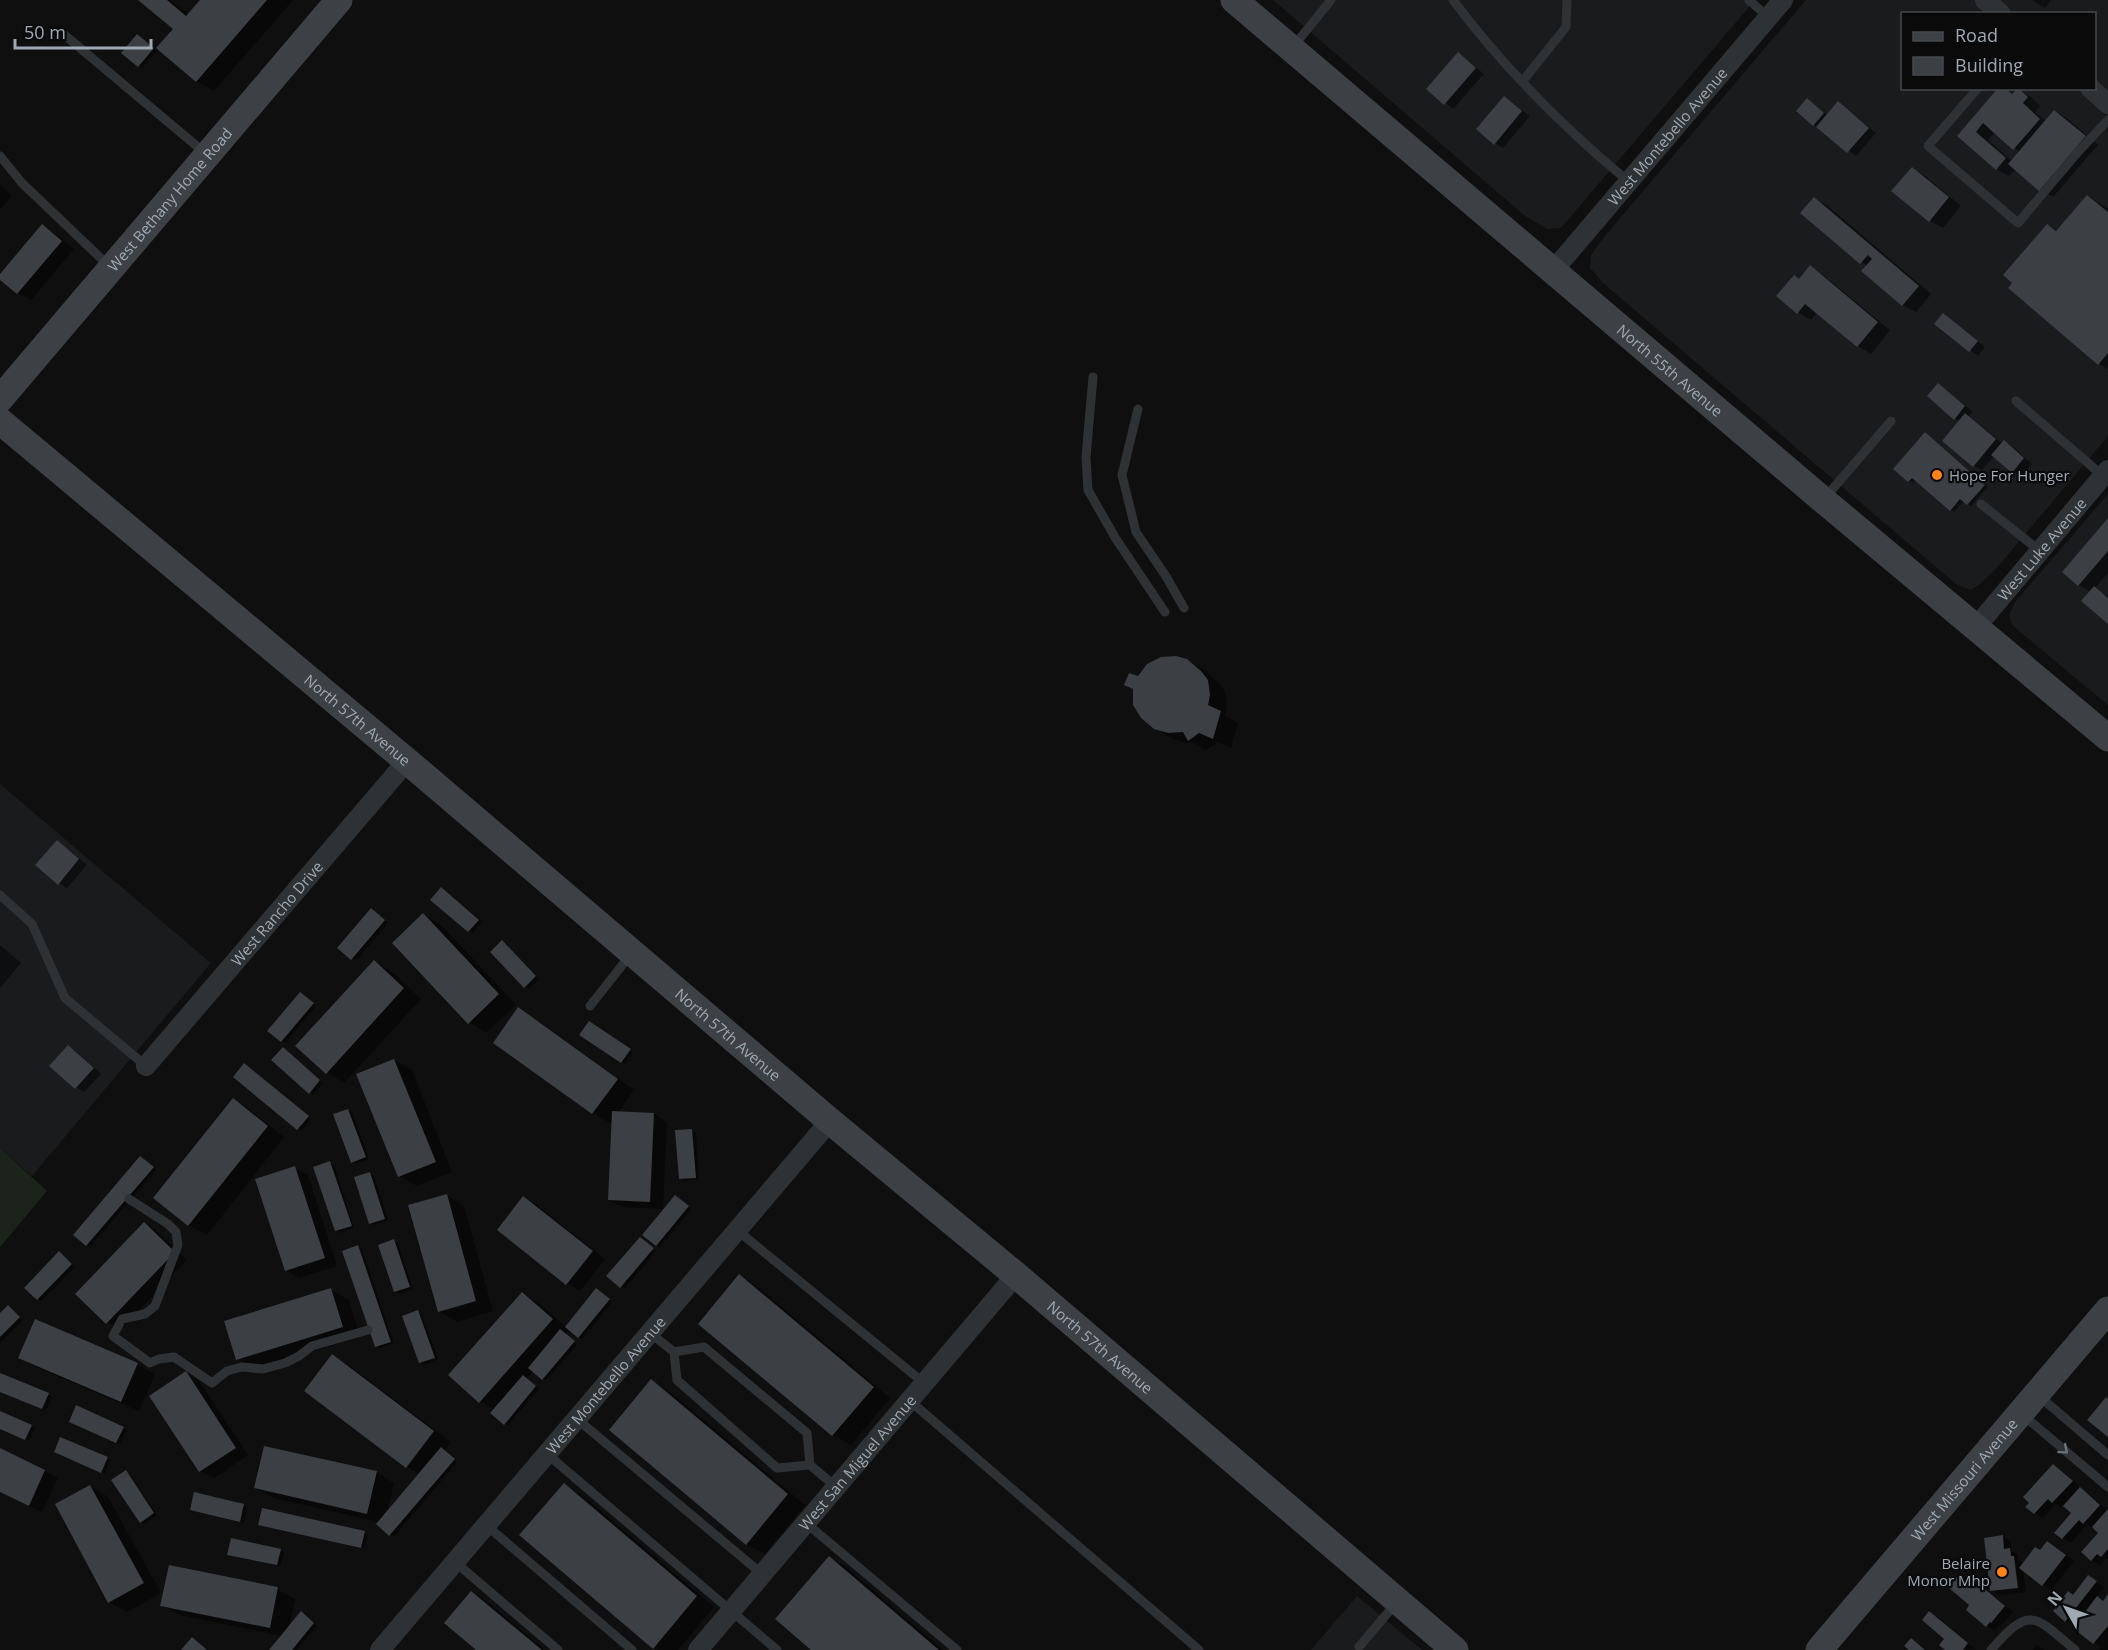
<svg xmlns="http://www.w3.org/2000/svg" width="2108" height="1650" viewBox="0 0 2108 1650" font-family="'Open Sans',sans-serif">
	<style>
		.built { fill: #1a1b1d; fill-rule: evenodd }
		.green { fill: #1b231b }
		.shadow { fill: #0007; fill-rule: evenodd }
		.building { fill: #3c3f43 }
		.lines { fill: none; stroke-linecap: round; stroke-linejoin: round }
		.lane { stroke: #2f3235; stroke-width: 9 }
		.street { stroke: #2f3235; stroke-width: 20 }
		.secondary { stroke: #3d4146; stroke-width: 27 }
		.oneway { stroke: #6c737a }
		.poi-dot { fill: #ff8318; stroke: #0a0a0b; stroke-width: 2 }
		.labels { text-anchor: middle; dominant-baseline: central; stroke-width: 4.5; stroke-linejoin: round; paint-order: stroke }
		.street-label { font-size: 15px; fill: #9ea9b3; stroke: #0a0a0b }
		.poi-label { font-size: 15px; fill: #9ea9b3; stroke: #0a0a0b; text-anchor: start }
	</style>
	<rect width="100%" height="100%" fill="#0f0f10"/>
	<!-- built -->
	<path class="built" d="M1273 0H1755L1561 228 1547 229 1525 216Z
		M1806 0H2108V436L1995 570 1980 584 1970 590 1956 584 1603 283 1590 268 1591 255 1604 237ZM1902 14H2094V88H1902Z
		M2108 494V705L2012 625 2009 615 2015 602Z
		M0 784 211 963 32 1176 0 1148Z
		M1357 1596 1422 1650H1311Z"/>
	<!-- green -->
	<path class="green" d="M0 1148 47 1191 0 1247Z"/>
	<!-- shadow -->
	<path class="shadow" d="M141 0H171L189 15 202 0H293L214 91 197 81 175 29Z
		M2032 0H2051L2045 8Z
		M141 38 157 51 142 68 123 53Z
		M1459 54 1484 74 1453 109 1428 89Z
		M2004 88 2014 94 2018 90 2031 97 2040 106 2035 112 2046 121 2055 111 2068 119 2098 145 2053 197 2040 189 2016 169 2009 176 1996 169 1959 136ZM1995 132 2020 152 2012 161 1988 140Z
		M1504 98 1530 116 1503 148 1495 143Z
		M1808 100 1828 116 1839 103 1876 133 1856 156 1814 125Z
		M1912 169 1925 176 1961 206 1943 228 1930 221Z
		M0 185 12 195 0 210Z
		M2088 196 2108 209V369L2099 364 2048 225 2058 231Z
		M1815 199 1828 206 1931 294 1916 312 1903 305 1867 266 1802 213Z
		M42 226 55 234 74 249 31 300 18 293 0 277Z
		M1810 267 1823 275 1890 330 1871 354 1858 346 1817 312 1811 320 1798 312 1800 280Z
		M1943 314 1985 347 1978 356 1936 324Z
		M1939 385 1973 412 1969 416 2003 444 2004 442 2013 447 2032 464 2021 476 1994 456 1982 470 1974 466 1960 422 1954 418Z
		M1929 436 1988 487 1971 506 1964 501 1954 512 1916 480 1913 483 1895 469Z
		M2108 520V573L2095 588 2108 597V622L2091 592 2079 585Z
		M1186 660 1205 671 1219 683 1225 692 1227 706 1225 716 1238 723 1231 748 1218 742 1206 750 1193 742 1187 743 1173 739 1155 728 1138 678Z
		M58 842 87 865 67 888 59 883Z
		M445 891 482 922 473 933 433 900Z
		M375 912 388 923 356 961 339 948Z
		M424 915 441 925 516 1005 486 1033 469 1022Z
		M506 944 539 979 529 989 492 952Z
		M0 945 21 963 0 988Z
		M374 962 392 972 421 999 344 1083 327 1072Z
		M304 996 316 1006 285 1043 281 1041Z
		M519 1009 536 1019 634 1090 618 1113 654 1114 667 1122 663 1209 622 1207 609 1200 613 1119 610 1123 593 1113 495 1043Z
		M589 1023 633 1052 625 1064 581 1035Z
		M69 1047 77 1052 101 1074 84 1092 76 1087Z
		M286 1051 323 1083 313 1095 310 1092Z
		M394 1060 412 1070 452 1172 417 1186 399 1176Z
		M248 1067 311 1119 302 1131 235 1077Z
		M233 1100 250 1110 284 1137 207 1235 189 1225Z
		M348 1110 352 1112 369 1159 356 1164 352 1162Z
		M692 1131 696 1133 699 1179 684 1181 681 1179Z
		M144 1160 156 1170 90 1247 87 1245Z
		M330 1163 334 1165 354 1228 340 1233 336 1230Z
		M295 1168 308 1175 337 1266 299 1278 286 1270Z
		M370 1173 374 1176 388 1220 374 1225 370 1223Z
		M446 1195 464 1206 493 1311 457 1322 439 1311Z
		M524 1198 537 1205 605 1259 580 1291 567 1283Z
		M679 1199 691 1209 660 1247 657 1245Z
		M144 1223 157 1231 187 1260 120 1330 107 1322Z
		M394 1241 398 1243 413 1289 399 1294 395 1291Z
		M644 1241 656 1251 625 1289 609 1276Z
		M358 1247 362 1249 394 1343 380 1348 376 1346Z
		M63 1255 75 1267 41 1301 38 1299Z
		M740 1276 757 1286 890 1398 851 1445 833 1435 700 1323Z
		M331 1290 349 1300 360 1337 255 1369 238 1359Z
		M600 1292 612 1302 582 1339 570 1330 566 1335 577 1344 546 1381 534 1371 527 1379 539 1389 508 1425 504 1423 495 1410 480 1401 522 1293 539 1304 566 1327Z
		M12 1309 23 1320 0 1343V1315Z
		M418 1312 421 1314 438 1359 424 1365 420 1362Z
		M333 1356 350 1366 451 1442 444 1451 457 1462 394 1537 380 1522 273 1498 256 1488 377 1473 394 1483 387 1513 420 1474 407 1467Z
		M20 1358 137 1364 155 1374 139 1411 38 1368Z
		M186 1373 199 1381 248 1455 214 1478 200 1471Z
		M1 1375 52 1397 46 1410 0 1391Z
		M651 1381 669 1391 805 1505 765 1554 747 1544 611 1430Z
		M0 1412 35 1428 29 1441 0 1428Z
		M74 1423 123 1428 127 1430 120 1444Z
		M0 1450 58 1478 42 1512 0 1492Z
		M59 1454 107 1458 111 1460 105 1473Z
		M2054 1466 2062 1471 2080 1487 2078 1488 2088 1494 2108 1511V1559L2106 1558 2100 1565 2092 1560 2100 1532 2087 1524 2071 1543 2063 1538 2073 1513 2063 1504 2061 1507 2056 1503 2043 1518 2027 1507Z
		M126 1472 129 1474 157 1515 144 1524 141 1522Z
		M564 1485 582 1495 714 1607 678 1650H658L654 1648Z
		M90 1486 108 1497 161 1593 127 1612 109 1602Z
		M195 1494 247 1507 244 1523 192 1509Z
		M260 1524 364 1533 368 1535 364 1549Z
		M2002 1536 2011 1541V1551L2018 1554V1560L2022 1562V1566L2040 1552 2056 1547 2074 1561 2051 1590 2023 1569 2026 1592 2000 1595 1992 1590Z
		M281 1550 284 1552 281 1566 229 1554Z
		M830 1558 847 1568 943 1650H814Z
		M2089 1577 2104 1587 2096 1597 2104 1602 2108 1597V1650H2099L2101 1647 2055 1611 2074 1596Z
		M1956 1579 1968 1588 1973 1581 1982 1586 2013 1612 2000 1627 1999 1626 1995 1630 1986 1626Z
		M277 1589 295 1599 289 1628 305 1615 317 1626 297 1650H271L282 1636 180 1615 162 1605Z
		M471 1592 489 1603 545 1650H478Z
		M1929 1613 1938 1617 1975 1649 1947 1650 1946 1639Z
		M2036 1645 2044 1650H2033Z"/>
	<!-- building -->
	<path class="building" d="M138 0H167L186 16 200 0H267L196 82 156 48 173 29Z
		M137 34 154 48 138 67 121 53Z
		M1458 52 1476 68 1444 105 1426 89Z
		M1998 88H2005L2012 94 2018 88 2028 97 2023 103 2040 119 2013 150 1983 123 1976 132 2006 158 1996 170 1957 136Z
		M1504 96 1522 111 1494 145 1476 129Z
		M1807 98 1824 113 1813 126 1796 111Z
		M1838 101 1869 128 1847 153 1816 127Z
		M2054 110 2086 136 2039 191 2008 164Z
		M1912 167 1949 197 1929 222 1891 191Z
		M2087 195 2108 212V353L2098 365 2008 288 2012 283 2003 275 2047 224 2056 231Z
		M1814 197 1919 286 1902 306 1861 271 1872 259 1868 255 1860 264 1800 213Z
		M42 224 62 241 17 294 0 280V274Z
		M1810 265 1878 322 1857 347 1805 304 1797 314 1776 296 1794 275 1799 279Z
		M1943 313 1978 341 1969 352 1934 324Z
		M1938 383 1965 406 1954 420 1927 396Z
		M1965 413 1996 439 1973 467 1942 441Z
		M1925 432 1985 485 1967 505 1960 499 1950 511 1912 478 1908 482 1893 469Z
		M2004 440 2024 458 2012 473 1991 455Z
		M2108 518V551L2078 586 2062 572Z
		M2094 586 2108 598V624L2081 601Z
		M1176 656 1187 659 1201 671 1208 680 1210 695 1208 705 1221 711 1213 739 1199 733 1188 741 1183 732 1168 733 1154 729 1141 718 1133 705V689L1124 685 1129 673 1138 676 1147 664 1161 657Z
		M57 840 79 859 58 885 35 865Z
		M441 887 479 920 468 932 430 900Z
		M371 908 385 920 351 960 337 948Z
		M423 913 499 994 468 1024 392 943Z
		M502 940 536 976 524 988 490 952Z
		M374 960 404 988 326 1074 295 1046Z
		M300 992 314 1003 281 1042 267 1031Z
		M518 1007 618 1079 592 1114 493 1043Z
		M589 1021 631 1049 621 1063 579 1035Z
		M68 1045 94 1068 75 1089 49 1066Z
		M283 1047 320 1080 309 1094 271 1060Z
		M394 1059 436 1162 398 1177 356 1074Z
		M244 1063 309 1116 297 1130 233 1077Z
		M233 1098 268 1126 188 1226 153 1198Z
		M348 1109 366 1157 351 1163 333 1114Z
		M612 1111 654 1113 650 1202 608 1200Z
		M692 1129 696 1178 679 1179 675 1130Z
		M140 1156 154 1167 86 1246 73 1235Z
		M330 1161 352 1226 335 1231 313 1167Z
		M295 1166 325 1258 285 1271 255 1179Z
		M370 1172 385 1219 369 1224 354 1177Z
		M447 1194 476 1301 438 1312 408 1205Z
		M675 1195 689 1206 656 1246 642 1235Z
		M523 1196 593 1251 566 1285 497 1230Z
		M144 1222 175 1252 106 1324 75 1294Z
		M640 1237 654 1248 620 1288 606 1276Z
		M394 1239 410 1287 394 1292 378 1245Z
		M358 1245 391 1342 375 1347 342 1251Z
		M59 1251 72 1264 37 1300 24 1288Z
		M739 1274 874 1387 832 1436 698 1324Z
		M331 1288 343 1327 236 1360 224 1321Z
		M596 1288 610 1299 578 1338 565 1327Z
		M522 1292 553 1319 479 1403 448 1375Z
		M8 1305 20 1317 0 1337V1313Z
		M418 1310 435 1358 419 1363 402 1316Z
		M35 1319 138 1363 121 1402 18 1358Z
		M560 1329 575 1341 542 1380 528 1368Z
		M332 1354 434 1431 406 1468 304 1391Z
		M186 1371 236 1448 199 1472 149 1396Z
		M0 1373 49 1393 42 1409 0 1392Z
		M523 1375 536 1386 504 1425 490 1413Z
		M651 1379 788 1494 746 1545 609 1430Z
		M2106 1397 2108 1399V1437L2087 1420Z
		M76 1405 124 1427 116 1443 69 1422Z
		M0 1411 32 1425 25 1440 0 1429Z
		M60 1437 108 1457 101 1473 54 1452Z
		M264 1446 377 1471 367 1514 254 1488Z
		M441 1447 455 1459 389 1536 376 1524Z
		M0 1448 45 1470 29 1506 0 1492Z
		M2053 1464 2073 1481 2052 1503 2048 1499 2034 1514 2025 1507 2029 1503 2023 1497Z
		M126 1470 154 1513 140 1523 111 1480Z
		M564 1483 697 1596 653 1649 519 1535Z
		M90 1485 144 1583 108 1603 55 1504Z
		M2080 1487 2100 1505 2083 1524 2079 1520 2062 1539 2054 1533 2071 1513 2063 1506Z
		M194 1492 244 1504 240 1522 190 1510Z
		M262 1508 365 1531 361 1548 258 1525Z
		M2108 1509V1549L2101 1557 2097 1554 2091 1561 2081 1552 2098 1533 2092 1527Z
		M2003 1535 2004 1549 2010 1548 2011 1556H2014L2018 1588 1990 1591 1984 1538Z
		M231 1538 281 1549 277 1565 227 1555Z
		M2047 1541 2066 1555 2042 1586 2019 1568 2035 1547 2040 1550Z
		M829 1556 939 1650H811L775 1619Z
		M169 1565 278 1587 270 1628 160 1606Z
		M2088 1575 2097 1581 2065 1622 2053 1611 2068 1591 2073 1595Z
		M1956 1577 1967 1587 1973 1579 2005 1606 1991 1623 1990 1622 1986 1627 1966 1610 1969 1605 1948 1587Z
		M471 1591 542 1650H476L444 1623Z
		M2108 1594V1626L2093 1644 2073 1628 2097 1596 2103 1601Z
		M301 1611 314 1623 292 1650H269Z
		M1929 1611 1968 1643 1963 1650H1945L1939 1645 1944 1639 1922 1620Z
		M192 1637 207 1650H181Z
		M1911 1638 1925 1650H1909L1904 1646Z"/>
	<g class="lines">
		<!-- lane -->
		<path class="lane" d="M1453 0C1504 68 1564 128 1629 182
			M1749 0 1768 17
			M61 32 205 153
			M1293 47 1331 0
			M1522 82 1566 27 1567 0
			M1978 88 1928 146 2018 223 2077 153 2108 120
			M0 156 22 183 109 266
			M1093 377 1086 457 1088 490 1116 539 1165 612
			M2016 401 2103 476
			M1138 409 1122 475 1136 532 1167 578 1184 608
			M1824 499 1891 421
			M1981 504 2040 551
			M0 895 32 924 65 998 146 1066
			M590 1006 631 954
			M129 1199 168 1224 176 1232 178 1245 155 1306 145 1314 122 1319 113 1336 150 1363 159 1359 174 1357 212 1383 227 1371 242 1367 263 1369 285 1363 299 1356 312 1346 368 1330
			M737 1230 924 1383
			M650 1333 674 1352 677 1380 777 1468 810 1465 836 1487
			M674 1352 704 1347 807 1433 810 1465
			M2039 1396 2108 1455
			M909 1400 1199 1650
			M2023 1415 2108 1487
			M577 1419 762 1574
			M547 1454 777 1650
			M806 1523 957 1650
			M486 1525 632 1650
			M455 1562 558 1650
			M1359 1647 1396 1603
			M1991 1650C2030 1605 2034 1615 2075 1650"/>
		<!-- street -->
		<g class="street">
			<path d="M1985 0 2001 14"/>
			<path d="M2090 88 2108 104"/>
			<path id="s1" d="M1552 272 1783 0"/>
			<path id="s2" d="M1976 627 2108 470"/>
			<path id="s3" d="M146 1066 407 761"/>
			<path id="s4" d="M380 1650 830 1121"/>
			<path id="s5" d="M698 1650 1016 1275"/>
		</g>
		<!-- secondary -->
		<g class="secondary">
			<path id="s6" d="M1234 0 1823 500 2108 738"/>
			<path id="s7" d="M0 399 339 0"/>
			<path id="s8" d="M0 421 407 761 830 1121 1016 1275 1455 1650"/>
			<path id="s9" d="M1819 1650 2108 1310"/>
		</g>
	</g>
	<!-- one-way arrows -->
	<defs><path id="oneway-chevron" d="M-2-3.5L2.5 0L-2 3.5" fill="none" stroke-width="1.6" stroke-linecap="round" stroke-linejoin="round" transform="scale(1.5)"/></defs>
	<use class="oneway" href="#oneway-chevron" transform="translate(2064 1450) rotate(40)"/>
	<!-- markers -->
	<g class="poi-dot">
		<circle cx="1937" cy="475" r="6"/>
		<circle cx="2002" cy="1572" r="6"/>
	</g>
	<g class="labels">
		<!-- street labels -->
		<g class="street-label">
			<text stroke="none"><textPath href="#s1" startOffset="178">West Montebello Avenue</textPath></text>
			<text stroke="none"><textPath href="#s7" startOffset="262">West Bethany Home Road</textPath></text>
			<text stroke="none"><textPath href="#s6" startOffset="572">North 55th Avenue</textPath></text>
			<text stroke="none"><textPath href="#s2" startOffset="102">West Luke Avenue</textPath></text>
			<text stroke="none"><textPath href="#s8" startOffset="466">North 57th Avenue</textPath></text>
			<text stroke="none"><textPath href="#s3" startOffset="201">West Rancho Drive</textPath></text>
			<text stroke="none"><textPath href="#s8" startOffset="952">North 57th Avenue</textPath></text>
			<text stroke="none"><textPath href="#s8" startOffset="1438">North 57th Avenue</textPath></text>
			<text stroke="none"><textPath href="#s4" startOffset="348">West Montebello Avenue</textPath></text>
			<text stroke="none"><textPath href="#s5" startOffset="246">West San Miguel Avenue</textPath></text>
			<text stroke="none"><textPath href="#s9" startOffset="224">West Missouri Avenue</textPath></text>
		</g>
		<!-- poi labels -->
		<g class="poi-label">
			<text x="1949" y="475">Hope For Hunger</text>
			<text x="1990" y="1563" text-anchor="end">Belaire<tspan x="1990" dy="17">Monor Mhp</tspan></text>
		</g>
	</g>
	<!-- legend -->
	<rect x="1901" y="12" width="195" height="78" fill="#0a0a0b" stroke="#454a4e" stroke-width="1.5"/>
	<rect x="1913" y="32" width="30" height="9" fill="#3d4146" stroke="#454a4e" stroke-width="1.5"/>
	<text x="1955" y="42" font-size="18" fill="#9ea9b3">Road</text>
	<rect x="1913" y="57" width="30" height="18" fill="#3c3f43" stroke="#454a4e" stroke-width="1.5"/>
	<text x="1955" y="72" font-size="18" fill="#9ea9b3">Building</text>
	<!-- north arrow -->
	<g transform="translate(2066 1608) rotate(310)" stroke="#0a0a0b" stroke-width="4.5" paint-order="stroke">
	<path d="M0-4.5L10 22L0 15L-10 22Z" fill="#9ea9b3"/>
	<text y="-9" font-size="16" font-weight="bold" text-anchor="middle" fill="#9ea9b3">N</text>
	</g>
	<!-- scale -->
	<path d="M15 39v9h136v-9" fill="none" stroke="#9ea9b3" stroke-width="3"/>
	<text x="24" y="39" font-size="18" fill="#9ea9b3" stroke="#0a0a0b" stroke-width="4.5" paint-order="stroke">50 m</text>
</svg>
